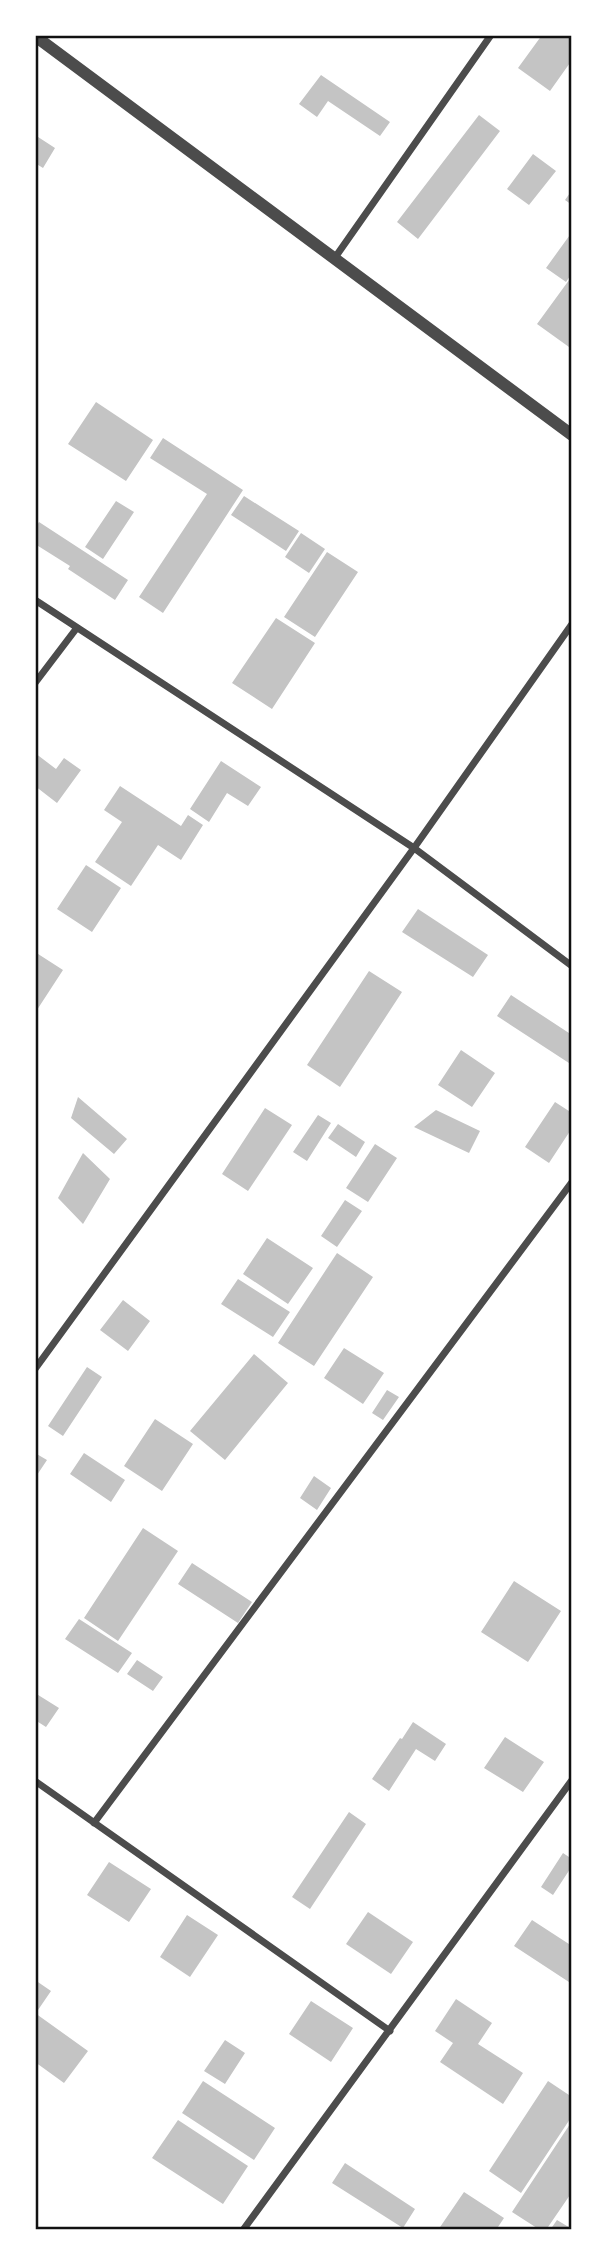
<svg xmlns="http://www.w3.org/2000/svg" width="607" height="2265" viewBox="0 0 607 2265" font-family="Rubik,sans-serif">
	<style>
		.building { fill: #c4c4c4 }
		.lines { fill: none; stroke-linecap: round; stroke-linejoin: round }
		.minor { stroke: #4c4c4c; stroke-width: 7 }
		.tertiary { stroke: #4c4c4c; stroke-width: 12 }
		.neatline { fill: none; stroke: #111; stroke-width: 2.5 }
	</style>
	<rect width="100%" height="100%" fill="#fff"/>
	<!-- building -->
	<path class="building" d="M542 35H564L572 40V60L550 91 518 68Z
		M321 75 390 122 380 136 328 101 317 117 299 104Z
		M479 115 500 131 418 239 397 222Z
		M35 135 55 148 43 168 35 163Z
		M533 154 556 171 529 205 507 189Z
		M572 190V205L565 200Z
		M572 232V273L566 282 546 268Z
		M572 276V343L569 347 537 324Z
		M96 402 153 440 126 481 68 444Z
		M163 438 243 490 163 613 139 597 207 494 150 458Z
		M244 496 299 531 286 551 231 515Z
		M116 501 134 512 103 559 85 547Z
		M39 522 128 580 115 600 68 569 70 566 35 544V529Z
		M301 533 325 549 309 573 285 557Z
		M327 552 358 572 315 637 284 617Z
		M276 618 315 643 272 709 232 683Z
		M35 753 56 769 64 758 81 770 57 803 35 786Z
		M221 761 261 787 248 806 227 793 209 822 190 809Z
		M120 786 181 826 188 815 203 825 181 860 158 845 131 886 95 862 122 822 104 810Z
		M86 865 121 888 92 932 57 909Z
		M418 909 488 955 473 977 402 932Z
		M35 952 63 970 35 1013Z
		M369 971 402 992 340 1087 307 1065Z
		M511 995 572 1035V1065L497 1016Z
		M461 1050 495 1073 472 1107 438 1085Z
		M78 1097 127 1139 114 1154 71 1118Z
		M555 1102 572 1113V1128L549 1163 525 1147Z
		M265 1108 292 1125 248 1191 222 1174Z
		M436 1110 480 1131 469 1153 414 1127Z
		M318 1115 331 1123 307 1161 293 1152Z
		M338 1124 365 1142 356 1157 328 1138Z
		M375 1144 397 1158 368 1202 346 1188Z
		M83 1153 110 1179 83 1224 58 1198Z
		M345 1200 362 1211 337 1247 321 1236Z
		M267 1238 313 1268 288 1304 243 1274Z
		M337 1253 373 1277 314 1366 278 1343Z
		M238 1279 290 1312 273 1337 221 1304Z
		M123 1300 150 1321 128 1351 100 1330Z
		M344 1348 384 1373 363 1404 324 1378Z
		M254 1354 288 1383 225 1460 190 1431Z
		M87 1367 102 1377 63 1436 48 1426Z
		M387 1390 399 1397 383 1420 372 1413Z
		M155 1419 193 1444 162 1491 124 1466Z
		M35 1453 47 1460 35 1478Z
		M84 1453 125 1480 111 1502 70 1474Z
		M314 1476 331 1488 317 1510 300 1498Z
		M143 1528 178 1551 118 1641 84 1618Z
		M192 1563 252 1602 238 1623 178 1584Z
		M514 1581 561 1611 528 1662 481 1632Z
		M79 1619 132 1653 118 1673 65 1639Z
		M137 1660 163 1677 153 1691 127 1674Z
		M35 1693 59 1708 46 1727 35 1720Z
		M413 1722 446 1744 435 1761 416 1749 389 1791 372 1779 400 1738 402 1739Z
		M505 1737 544 1762 523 1792 484 1768Z
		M349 1812 366 1824 310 1909 292 1897Z
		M563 1853 572 1859V1866L553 1895 541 1887Z
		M109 1862 151 1889 129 1922 87 1895Z
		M368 1912 413 1942 391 1974 346 1944Z
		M187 1915 218 1935 190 1977 160 1957Z
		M532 1920 572 1946V1984L514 1946Z
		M35 1980 51 1991 38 2010 35 2008Z
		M456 1999 492 2023 478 2044 523 2073 503 2104 440 2062 453 2043 435 2031Z
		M311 2001 353 2028 331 2062 289 2034Z
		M35 2013 88 2051 64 2083 35 2062Z
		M225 2040 245 2053 225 2084 204 2071Z
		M203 2081 275 2128 254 2160 182 2113Z
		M548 2081 572 2097V2116L521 2193 489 2171Z
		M178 2120 248 2166 223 2204 152 2158Z
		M572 2121V2192L546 2230H540L512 2212Z
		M345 2163 415 2209 403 2228 332 2183Z
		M464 2192 504 2218 496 2230H438Z
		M557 2220 572 2229V2230H550Z"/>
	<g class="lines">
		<!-- minor -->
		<path class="minor" d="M334 259 491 35
			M35 600 414 848 572 966
			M35 683 76 629
			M35 1369 414 848 572 624
			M35 1781 390 2031
			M94 1823 572 1182
			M243 2230 572 1780"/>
		<!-- tertiary -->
		<path class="tertiary" d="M35 36 572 435"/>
	</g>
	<!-- border -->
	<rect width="607" height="2265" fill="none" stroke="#ffffff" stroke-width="74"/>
	<rect x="37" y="37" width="533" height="2191" class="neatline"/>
</svg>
